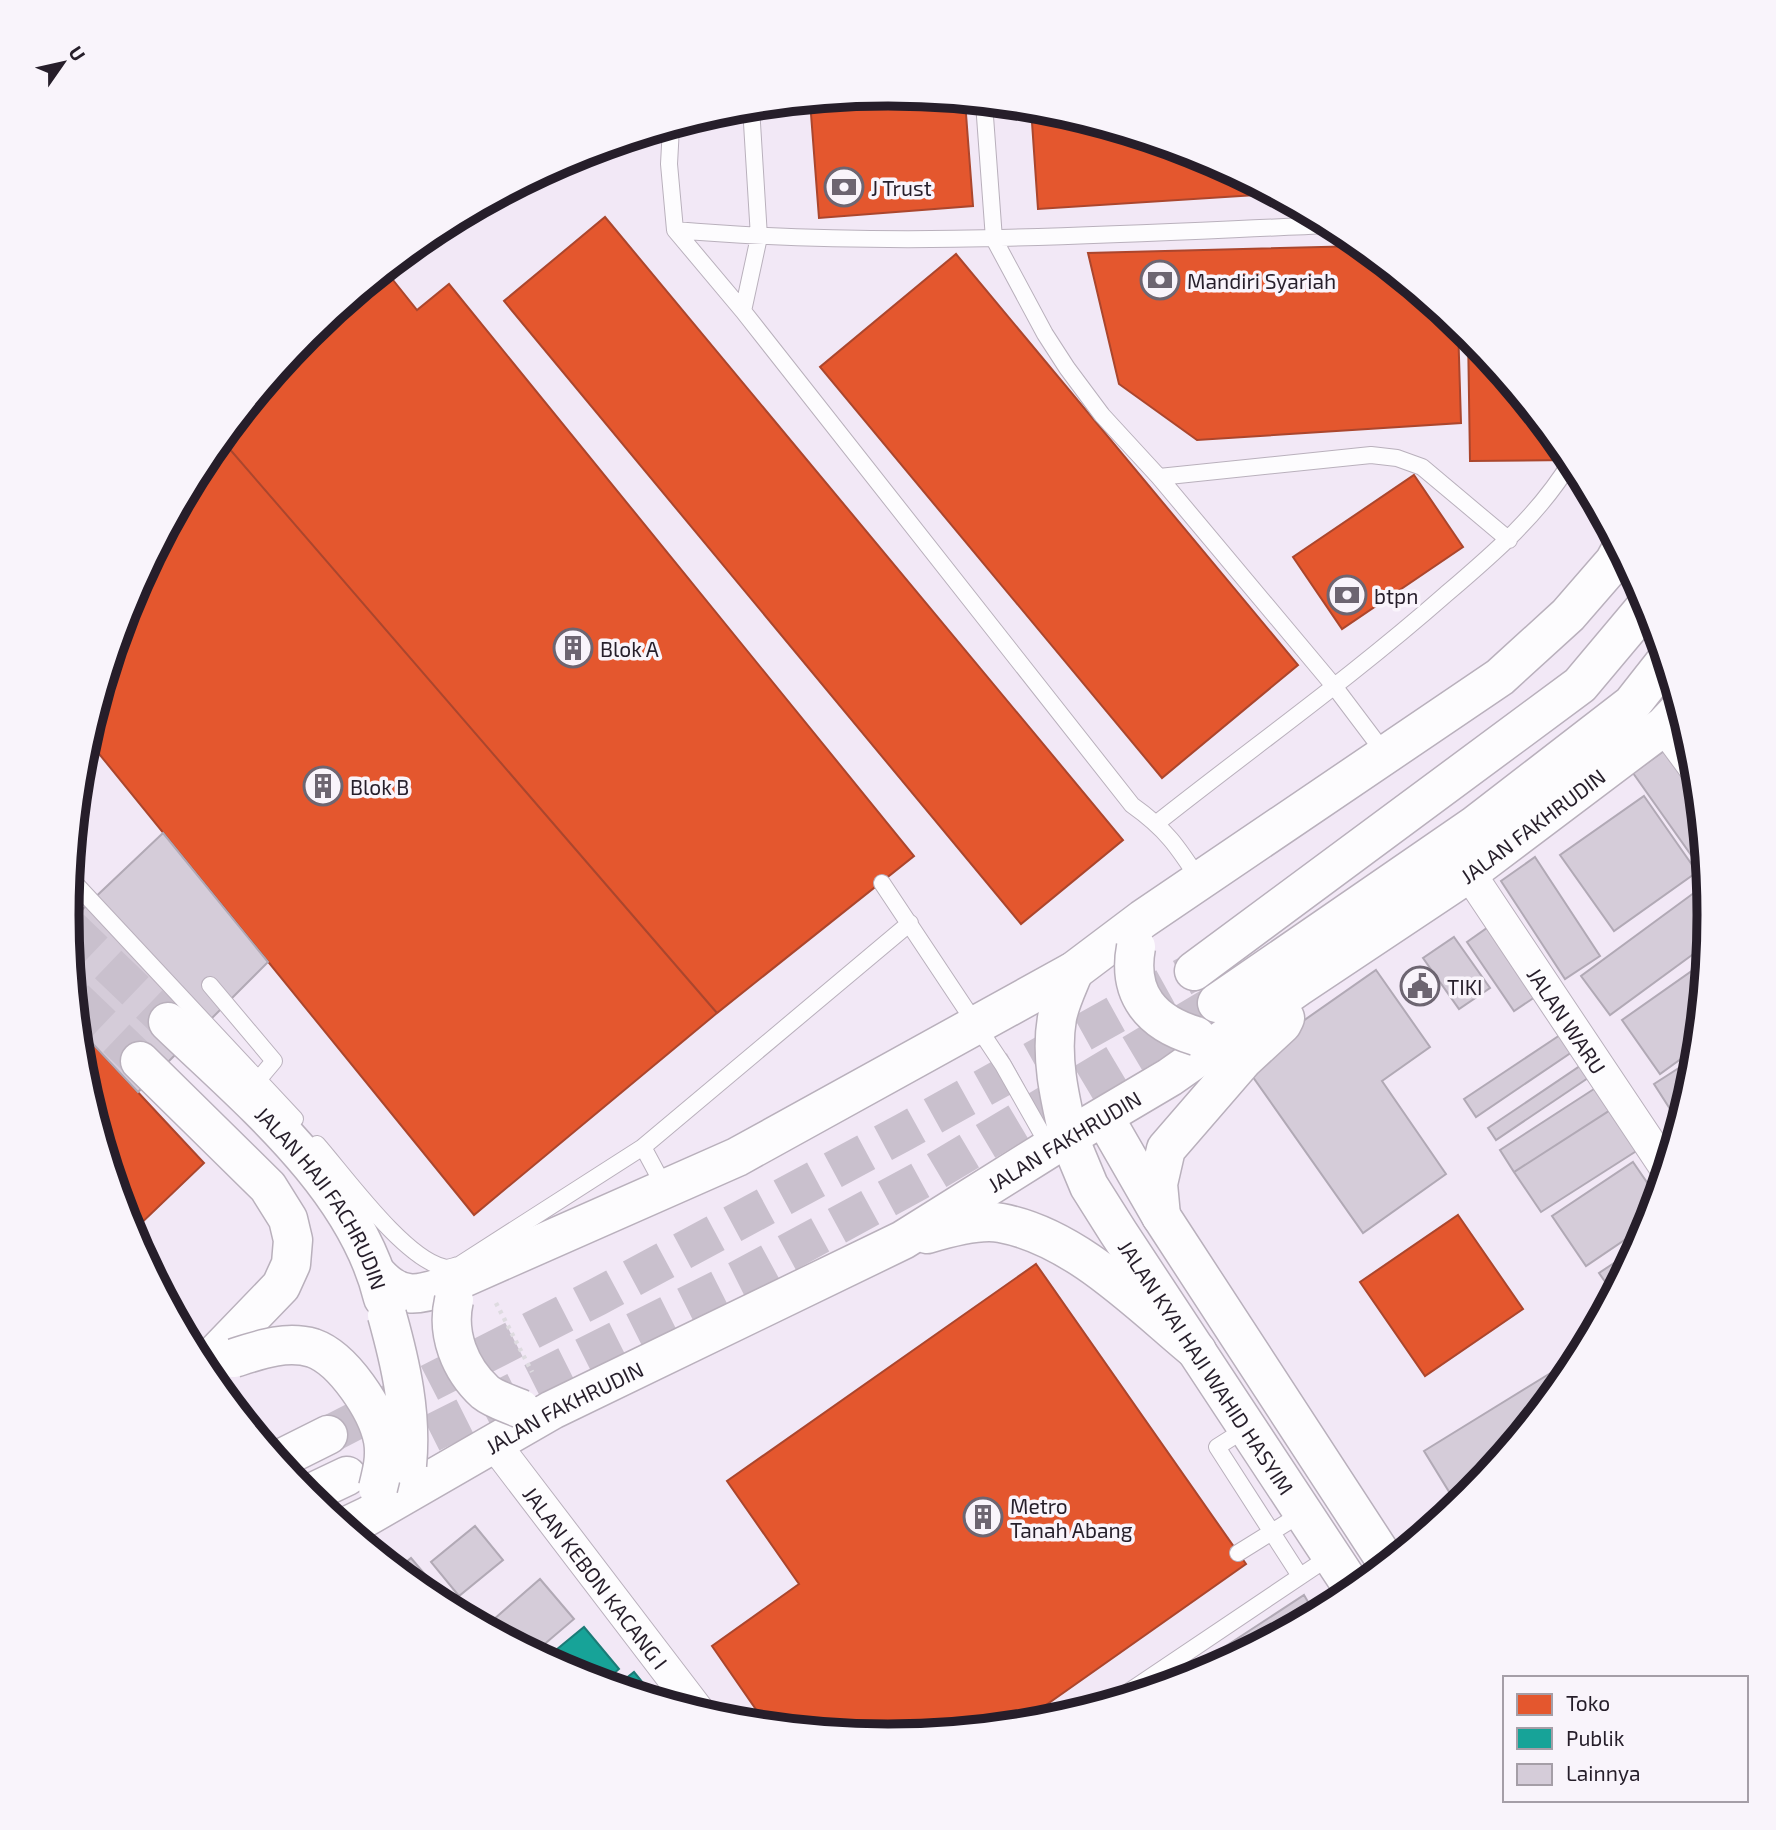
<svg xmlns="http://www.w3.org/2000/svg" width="1776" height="1830" viewBox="0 0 1776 1830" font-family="'Exo 2',sans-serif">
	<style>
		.shops { fill: #e4572e; stroke: #ab462d; stroke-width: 2 }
		.public { fill: #17a398; stroke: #1c7b77; stroke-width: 2 }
		.building { fill: #d5ccd9; stroke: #b1a9b5; stroke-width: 2 }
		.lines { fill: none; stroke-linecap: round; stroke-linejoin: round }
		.primary-tunnel { stroke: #c9c0cd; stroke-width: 38; stroke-dasharray: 38 19; stroke-linecap: butt }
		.lane-casing { stroke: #b9b0bc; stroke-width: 18 }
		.street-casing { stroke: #b9b0bc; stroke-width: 34 }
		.secondary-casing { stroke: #b9b0bc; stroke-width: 41 }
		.primary-casing { stroke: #b9b0bc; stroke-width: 41 }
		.path { stroke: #dedbe0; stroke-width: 4.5; stroke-dasharray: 3.5 5; stroke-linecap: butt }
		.lane { stroke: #fdfcfe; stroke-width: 16 }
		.street { stroke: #fdfcfe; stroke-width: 32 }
		.secondary { stroke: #fdfcfe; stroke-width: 38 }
		.primary { stroke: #fdfcfe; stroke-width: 38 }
		.primary-bridge-casing { stroke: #b9b0bc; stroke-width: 41; stroke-linecap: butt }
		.primary-bridge { stroke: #fdfcfe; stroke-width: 38 }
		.labels { text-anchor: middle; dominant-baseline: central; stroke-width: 7; stroke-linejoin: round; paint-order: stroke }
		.poi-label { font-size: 21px; fill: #261e2a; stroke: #f9f4fb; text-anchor: start }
		.street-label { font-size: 21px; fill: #261e2a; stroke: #f9f4fb }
		.rim { fill: none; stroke: #261e2a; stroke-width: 9 }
	</style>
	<rect width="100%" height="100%" fill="#f2e8f6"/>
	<!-- shops -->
	<path class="shops" d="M888 94 965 101 973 206 819 218 810 101Z
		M1031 108 1049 109 1203 156 1273 194 1038 209Z
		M605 217 1123 840 1021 924 504 301Z
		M1362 246 1458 325 1461 423 1197 440 1119 384 1088 253Z
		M956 254 1298 665 1162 778 820 367Z
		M385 270 417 310 449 284 914 856 717 1013 221 439 307 334Z
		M1468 333 1571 458V460L1470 461Z
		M221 439 717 1013 474 1215 87 739 129 600 205 458Z
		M1414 475 1463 547 1342 629 1293 557Z
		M78 1028 204 1163 131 1233 82 1075Z
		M1458 1215 1523 1309 1425 1376 1360 1282Z
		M1036 1264 1246 1564 1019 1724 888 1736 766 1724 712 1646 799 1584 727 1481Z"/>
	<!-- public -->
	<path class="public" d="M584 1627 619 1669 603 1683 573 1674 545 1659Z
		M634 1672 656 1699 615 1687Z"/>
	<!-- building -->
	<path class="building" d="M1664 751 1698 800 1705 866 1701 869 1633 773Z
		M1644 796 1697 872 1614 931 1560 855Z
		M163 833 268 962 138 1092 78 1028 67 924Z
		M1535 857 1600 956 1565 979 1501 881Z
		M1706 884 1709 915 1707 944 1610 1015 1581 976Z
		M1494 923 1541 993 1514 1011 1467 942Z
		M1454 937 1490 988 1459 1009 1423 958Z
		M1696 968 1703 978 1696 1048 1660 1074 1622 1020Z
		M1376 970 1430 1047 1382 1081 1446 1174 1363 1233 1243 1063Z
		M1563 1033 1575 1050 1476 1117 1464 1099Z
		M1696 1057 1694 1076 1679 1123 1654 1084Z
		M1580 1066 1588 1078 1496 1140 1488 1128Z
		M1597 1087 1612 1109 1514 1172 1500 1150Z
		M1612 1109 1638 1150 1541 1212 1514 1172Z
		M1633 1162 1657 1197 1648 1224 1586 1266 1552 1216Z
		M1638 1247 1613 1293 1599 1273Z
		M1562 1366 1568 1375 1469 1495 1456 1503 1424 1451Z
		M475 1526 503 1560 459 1596 431 1562Z
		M411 1558 456 1611 431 1598 397 1570Z
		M540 1579 574 1619 534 1653 485 1627Z
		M1304 1595 1315 1614 1202 1674 1176 1682 1174 1680Z"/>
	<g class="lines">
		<!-- primary-tunnel -->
		<path class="primary-tunnel" d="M67 925 168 1022
			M75 999 140 1061
			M328 1435 597 1297 904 1132 1194 971
			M380 1459 739 1279 921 1180 1217 1003"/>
		<defs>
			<path id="lane" d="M984 103 994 239 1045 334 1067 368 1102 415 1159 477 1334 686 1386 755
				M671 127 669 164 675 230
				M675 230 743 311 1132 805C1166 829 1178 847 1200 881
				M675 230C893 249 1113 234 1331 225
				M743 311 759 237 751 107
				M1159 477 1371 455 1397 458 1422 467 1509 540
				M1157 823C1253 747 1353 676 1445 595 1493 554 1539 515 1572 460
				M70 878 295 1119
				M882 883 1003 1065 1050 1148
				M210 985 274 1061 253 1086
				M317 1144C345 1176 404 1258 443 1267 448 1269 453 1266 459 1265L643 1147 910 923
				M643 1147 665 1188
				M1247 1428 1217 1447 1300 1576
				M1238 1553 1304 1512
				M1115 1701 1332 1555"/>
			<g id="street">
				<path d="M1664 726 1695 768"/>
				<path id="s1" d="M1469 873 1666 1168"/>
				<path id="s2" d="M493 1442 699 1712"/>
			</g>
			<g id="secondary">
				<path d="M1104 1117 1161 1216 1387 1563"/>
				<path id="s3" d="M1069 1138 1089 1186 1118 1232 1354 1590"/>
			</g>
			<g id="primary">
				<path d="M1194 971 1580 685 1648 604"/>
				<path d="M1217 1003 1474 826 1632 704 1665 662"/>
				<path id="s4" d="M168 1022C248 1099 356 1186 383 1298"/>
				<path d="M140 1061 268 1187 288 1219 293 1240 291 1264 281 1286 203 1367"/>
				<path d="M1069 1138C1060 1099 1050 1058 1057 1018 1060 1002 1068 986 1074 971"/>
				<path d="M1161 1216 1158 1184 1166 1149 1243 1060 1282 1024 1285 1018"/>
				<path d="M927 1234C947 1228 980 1219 1001 1223 1076 1237 1140 1304 1197 1351"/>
				<path d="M378 1275C400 1299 417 1296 445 1286L737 1157 1074 971 1143 919 1500 677 1568 615 1614 562 1620 551"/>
				<path d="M278 1460 328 1435"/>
				<path d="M307 1495 347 1476"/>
				<path id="s5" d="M345 1527 368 1516 552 1410 903 1240 1050 1148 1170 1077 1298 987 1469 873 1664 726 1680 709"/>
			</g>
		</defs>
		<!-- lane casing -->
		<use href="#lane" class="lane-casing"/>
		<!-- street casing -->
		<use href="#street" class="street-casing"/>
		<!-- secondary casing -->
		<use href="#secondary" class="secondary-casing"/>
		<!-- primary casing -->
		<use href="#primary" class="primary-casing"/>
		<!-- path -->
		<path class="path" d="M496 1303 532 1372"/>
		<!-- lane -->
		<use href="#lane" class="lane"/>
		<!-- street -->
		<use href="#street" class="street"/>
		<!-- secondary -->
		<use href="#secondary" class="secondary"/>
		<!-- primary -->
		<use href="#primary" class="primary"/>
		<defs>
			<path id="primary-bridge" d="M1136 947C1127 995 1152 1023 1196 1036
				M454 1300C446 1334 460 1369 485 1392 495 1400 510 1404 521 1409
				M387 1315C401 1365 412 1414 407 1465
				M234 1358C259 1350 286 1340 313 1348 344 1359 377 1410 383 1440 386 1457 382 1472 378 1488"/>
		</defs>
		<!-- primary-bridge casing -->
		<use href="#primary-bridge" class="primary-bridge-casing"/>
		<!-- primary-bridge -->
		<use href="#primary-bridge" class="primary-bridge"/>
	</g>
	<!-- icons -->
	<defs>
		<symbol id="bank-ring" viewBox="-11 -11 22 22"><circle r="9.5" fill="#f9f4fb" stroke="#6d6571" stroke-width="1.5"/><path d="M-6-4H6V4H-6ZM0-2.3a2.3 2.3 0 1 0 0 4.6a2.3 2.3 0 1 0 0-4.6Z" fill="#6d6571"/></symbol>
		<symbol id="building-ring" viewBox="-11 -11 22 22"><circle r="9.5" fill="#f9f4fb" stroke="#6d6571" stroke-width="1.5"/><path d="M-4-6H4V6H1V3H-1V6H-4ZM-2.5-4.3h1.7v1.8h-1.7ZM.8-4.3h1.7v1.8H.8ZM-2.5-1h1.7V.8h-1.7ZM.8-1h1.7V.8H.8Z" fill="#6d6571"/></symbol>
		<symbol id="civic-ring" viewBox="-11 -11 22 22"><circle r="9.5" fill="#f9f4fb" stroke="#6d6571" stroke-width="1.5"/><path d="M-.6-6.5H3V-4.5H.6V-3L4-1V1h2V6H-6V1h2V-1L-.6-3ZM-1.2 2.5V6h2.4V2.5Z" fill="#6d6571"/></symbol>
	</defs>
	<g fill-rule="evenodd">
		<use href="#bank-ring" x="822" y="165" width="44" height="44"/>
		<use href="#bank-ring" x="1138" y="258" width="44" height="44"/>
		<use href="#bank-ring" x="1325" y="573" width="44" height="44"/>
		<use href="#building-ring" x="551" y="626" width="44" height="44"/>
		<use href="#building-ring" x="301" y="764" width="44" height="44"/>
		<use href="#civic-ring" x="1398" y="964" width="44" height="44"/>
		<use href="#building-ring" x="961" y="1495" width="44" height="44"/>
	</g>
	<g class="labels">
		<!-- poi labels -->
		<g class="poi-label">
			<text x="871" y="187">J Trust</text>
			<text x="1187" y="280">Mandiri Syariah</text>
			<text x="1374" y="595">btpn</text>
			<text x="600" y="648">Blok A</text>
			<text x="350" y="786">Blok B</text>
			<text x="1447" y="986">TIKI</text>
			<text x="1010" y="1505">Metro<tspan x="1010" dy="24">Tanah Abang</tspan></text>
		</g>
		<!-- street labels -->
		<g class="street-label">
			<text stroke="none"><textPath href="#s5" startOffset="1382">JALAN FAKHRUDIN</textPath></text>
			<text stroke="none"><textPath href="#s1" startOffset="177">JALAN WARU</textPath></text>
			<text stroke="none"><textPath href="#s5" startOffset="817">JALAN FAKHRUDIN</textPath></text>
			<text stroke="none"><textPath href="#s4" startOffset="236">JALAN HAJI FACHRUDIN</textPath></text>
			<text stroke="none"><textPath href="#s3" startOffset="268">JALAN KYAI HAJI WAHID HASYIM</textPath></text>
			<text stroke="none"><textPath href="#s5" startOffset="250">JALAN FAKHRUDIN</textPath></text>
			<text stroke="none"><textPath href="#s2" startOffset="170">JALAN KEBON KACANG I</textPath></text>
		</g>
	</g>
	<!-- crop -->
	<path d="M0 0H1776V1830H0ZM79 915a809 809 0 1 1 1618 0a809 809 0 1 1-1618 0Z" fill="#f9f4fb" fill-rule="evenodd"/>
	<path class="rim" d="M79 915a809 809 0 1 1 1618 0a809 809 0 1 1-1618 0Z"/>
	<!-- legend -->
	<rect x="1503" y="1676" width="245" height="126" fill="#f9f4fb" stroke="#a59ea7" stroke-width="2"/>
	<rect x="1517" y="1694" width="35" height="21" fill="#e4572e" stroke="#a59ea7" stroke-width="2"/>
	<text x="1566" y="1711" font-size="21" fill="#261e2a">Toko</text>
	<rect x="1517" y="1728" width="35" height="21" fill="#17a398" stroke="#a59ea7" stroke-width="2"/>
	<text x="1566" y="1746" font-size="21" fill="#261e2a">Publik</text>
	<rect x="1517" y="1764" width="35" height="21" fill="#d5ccd9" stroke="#a59ea7" stroke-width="2"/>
	<text x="1566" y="1781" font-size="21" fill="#261e2a">Lainnya</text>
	<!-- north arrow -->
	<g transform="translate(63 63) rotate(56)" stroke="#f9f4fb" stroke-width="5" paint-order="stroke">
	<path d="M0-5L12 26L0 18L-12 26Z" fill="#261e2a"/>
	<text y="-10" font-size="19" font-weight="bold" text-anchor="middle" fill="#261e2a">U</text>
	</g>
</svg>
